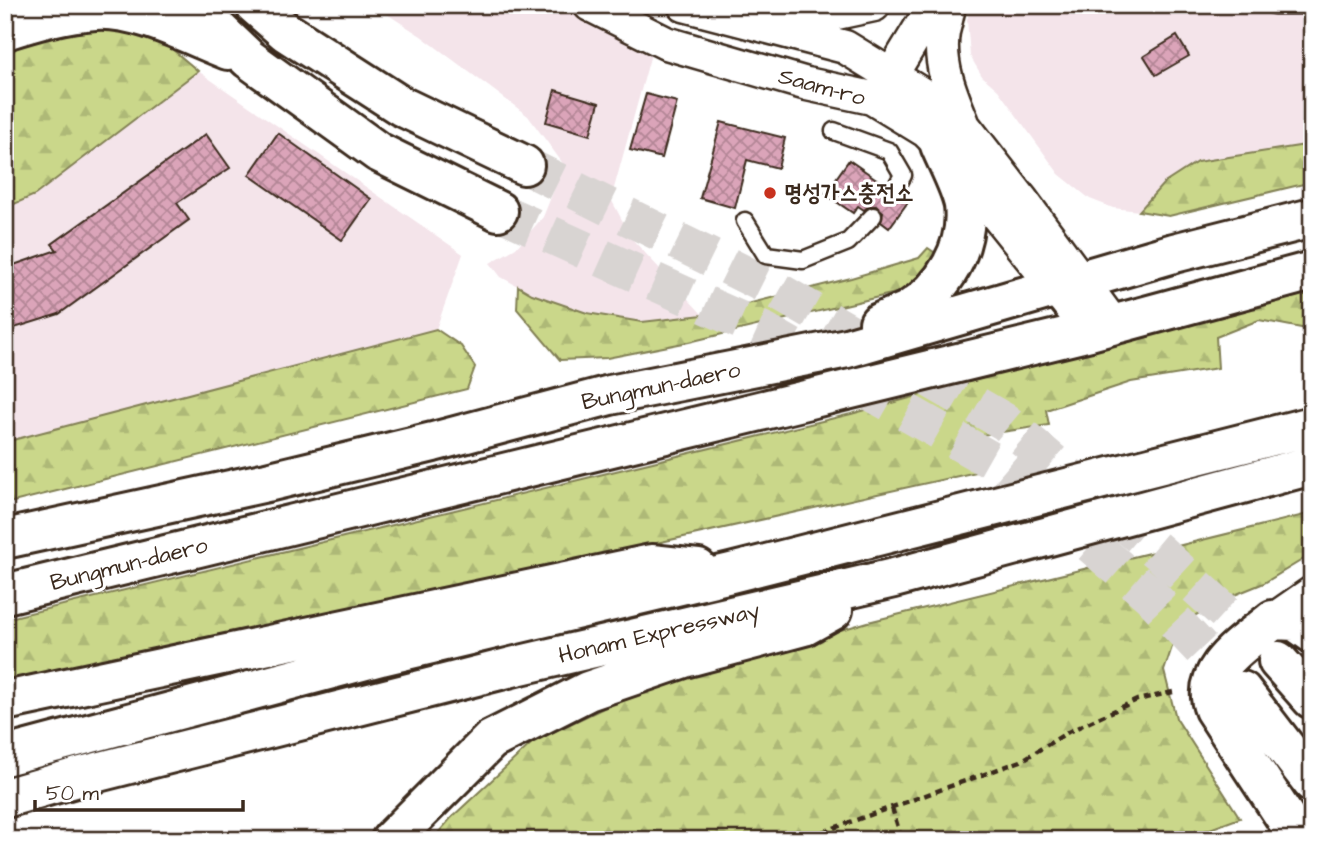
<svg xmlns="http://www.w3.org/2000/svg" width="1317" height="845" viewBox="0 0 1317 845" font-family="'Architects Daughter','Poor Story',sans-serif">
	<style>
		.built { fill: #f4e4ea }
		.forest { fill: url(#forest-firs); stroke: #828054; stroke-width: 2 }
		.building { fill: url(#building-cross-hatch); stroke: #3b2a1e; stroke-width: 2 }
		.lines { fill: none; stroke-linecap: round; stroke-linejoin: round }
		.primary-tunnel { stroke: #d8d4d2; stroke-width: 38; stroke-dasharray: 38 19; stroke-linecap: butt }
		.service-casing { stroke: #3b2a1e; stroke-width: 21 }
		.minor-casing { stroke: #3b2a1e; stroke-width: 37 }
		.primary-casing { stroke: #3b2a1e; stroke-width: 44 }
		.motorway-casing { stroke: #3b2a1e; stroke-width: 44 }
		.path { stroke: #3b2a1e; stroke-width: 4.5; stroke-dasharray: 7 5; stroke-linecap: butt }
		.service { stroke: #fff; stroke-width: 16 }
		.minor { stroke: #fff; stroke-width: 32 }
		.primary { stroke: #fff; stroke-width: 38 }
		.motorway { stroke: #fff; stroke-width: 38 }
		.poi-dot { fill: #c8321e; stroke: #fff; stroke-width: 2.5 }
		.labels { text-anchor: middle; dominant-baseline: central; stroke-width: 6; stroke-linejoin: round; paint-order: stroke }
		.street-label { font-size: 23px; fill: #3b2a1e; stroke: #fff }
		.poi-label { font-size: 23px; font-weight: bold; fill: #3b2a1e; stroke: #fff; text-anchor: start }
	</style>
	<defs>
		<pattern id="forest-firs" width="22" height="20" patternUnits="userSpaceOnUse" patternTransform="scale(1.75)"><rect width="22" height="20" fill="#cad78a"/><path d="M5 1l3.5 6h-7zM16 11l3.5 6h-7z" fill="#aeb977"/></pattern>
		<pattern id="building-cross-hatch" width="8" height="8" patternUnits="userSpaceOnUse" patternTransform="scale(1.75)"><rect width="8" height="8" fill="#dba4b9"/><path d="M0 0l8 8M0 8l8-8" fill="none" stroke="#b38696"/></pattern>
	</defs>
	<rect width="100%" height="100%" fill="#fff"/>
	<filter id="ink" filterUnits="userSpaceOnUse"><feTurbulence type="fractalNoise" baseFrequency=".0143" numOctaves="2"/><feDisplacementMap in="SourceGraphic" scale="14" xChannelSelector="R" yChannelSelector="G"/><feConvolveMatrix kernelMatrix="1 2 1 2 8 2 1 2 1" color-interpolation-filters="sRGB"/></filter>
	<g filter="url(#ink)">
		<!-- built -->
		<path class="built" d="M373 5H555L651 54 611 199 632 239 703 315 642 322 587 313 532 294 501 277 490 263 516 248 543 217 564 165 528 116 421 36Z
			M973 5H1312V144L1197 162 1163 184 1139 211 1113 208 1090 199 1059 174 998 90 982 76 970 56 967 19Z
			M198 71 463 254 436 329 5 442V208L35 195Z"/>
		<!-- forest -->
		<path class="forest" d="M70 20 147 28 198 71 35 195 5 208V57L38 32Z
			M1312 144V182L1169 216 1139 211 1163 184 1197 162Z
			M928 248 943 258 908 290 689 342 607 358 560 360 517 309 518 286 532 294 587 313 642 322 703 315 851 278 919 258Z
			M1312 289V330L1259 320 1216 337 1218 368 1131 382 1046 410 1049 425 981 435V471L242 635 5 683V619L851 414Z
			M436 329 461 346 475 367 467 389 5 504V442Z
			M1312 513V554L1264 583 1227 598 1192 617 1176 635 1164 671 1176 718 1240 818 1180 840H432L451 818 534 741 650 686 868 622Z"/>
		<!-- building -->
		<path class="building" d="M1177 36 1189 56 1156 75 1144 56Z
			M555 90 599 103 590 135 546 122Z
			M646 94 677 102 662 158 630 150Z
			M721 122 785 138 778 168 747 160 735 208 700 198Z
			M278 133 371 199 342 240 249 175Z
			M206 134 230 168 177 203 189 220 59 314 5 331V268L57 250 52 244Z
			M849 160 885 185 884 192 888 200 895 201 902 197 908 202 889 228 881 222 883 212 876 206H869L864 210 858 206 853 213 825 194Z"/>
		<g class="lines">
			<!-- primary-tunnel -->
			<path class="primary-tunnel" d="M524 165 774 289 1005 422 1160 553 1277 660
				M498 211 764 331 996 463 1150 595 1241 691"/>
			<defs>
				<path id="service" d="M1274 5H1299
					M834 131 889 151 903 175 894 191
					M745 221 766 255 803 260 848 242 873 216"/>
				<path id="minor" d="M590 5 666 43 807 84 872 98 926 131 940 145 1090 331
					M684 5 845 47 933 101 965 127 1021 199 1114 325
					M949 5C948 14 945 23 943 32 938 64 951 94 963 123
					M762 11 827 15 874 5
					M892 74 934 5
					M1273 620 1312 593"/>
				<path id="primary" d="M192 5 249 59 378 152 498 211
					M255 5 286 32 401 106 524 165
					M5 30C34 21 64 12 95 10 138 7 189 35 228 50
					M879 323C889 318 900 315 909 310 944 289 969 247 964 205 961 188 947 162 940 145
					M5 539 267 482 433 442 610 395 847 348 1174 253 1312 218
					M5 594 1090 331 1312 271
					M1278 661 1312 699
					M1242 691 1312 782
					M1300 840 1214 709C1198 669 1247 642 1273 620L1295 621 1312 633"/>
				<path id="motorway" d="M5 701 651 564 698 569
					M5 756 381 656 731 573 1312 426
					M5 798 78 777 516 666 894 578 1312 465
					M391 840 491 740 588 691 684 658 804 626 833 610"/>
			</defs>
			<!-- service casing -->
			<use href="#service" class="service-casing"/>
			<!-- minor casing -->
			<use href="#minor" class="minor-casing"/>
			<!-- primary casing -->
			<use href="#primary" class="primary-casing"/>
			<!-- motorway casing -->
			<use href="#motorway" class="motorway-casing"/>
			<!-- path -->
			<path class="path" d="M892 808 902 840
				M800 840 1021 761 1068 732 1137 700 1173 692"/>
			<!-- service -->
			<use href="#service" class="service"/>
			<!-- minor -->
			<use href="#minor" class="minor"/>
			<!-- primary -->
			<use href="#primary" class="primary"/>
			<!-- motorway -->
			<use href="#motorway" class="motorway"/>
		</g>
	</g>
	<!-- markers -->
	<circle class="poi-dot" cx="770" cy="193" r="7"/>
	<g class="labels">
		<!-- street labels -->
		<g class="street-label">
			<text transform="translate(822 87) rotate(15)">Saam-ro</text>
			<text transform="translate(661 386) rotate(-12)">Bungmun-daero</text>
			<text transform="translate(129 564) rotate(-14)">Bungmun-daero</text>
			<text transform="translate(659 633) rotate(-13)">Honam Expressway</text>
		</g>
		<!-- poi labels -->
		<g class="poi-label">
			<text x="784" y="193">명성가스충전소</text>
		</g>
	</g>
	<!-- margin -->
	<rect width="1317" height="845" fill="none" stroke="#fff" stroke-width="28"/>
	<rect x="14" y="14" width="1289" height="817" fill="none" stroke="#3b2a1e" stroke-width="2.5" filter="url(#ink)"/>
	<!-- scale -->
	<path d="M35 800v10h208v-10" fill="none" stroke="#3b2a1e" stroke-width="3.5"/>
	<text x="46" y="800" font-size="21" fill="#3b2a1e" stroke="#ffffff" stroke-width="5" paint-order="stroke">50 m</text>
</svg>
